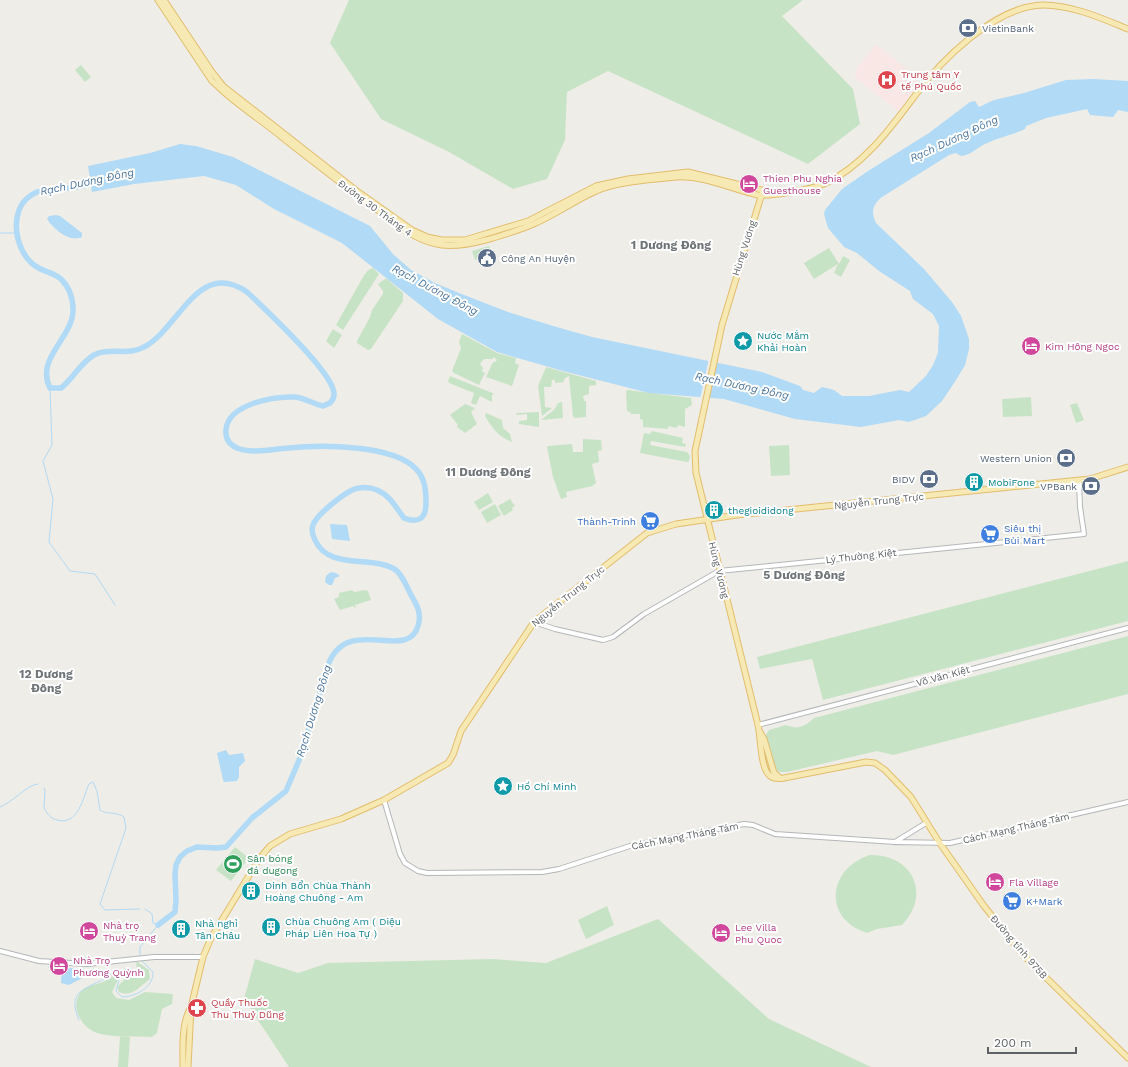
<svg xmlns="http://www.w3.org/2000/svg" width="1128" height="1067" viewBox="0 0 1128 1067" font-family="'Work Sans',sans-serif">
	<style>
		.medical { fill: #f9e7e6 }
		.green { fill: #c7e3c6 }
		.water { fill: #b0daf6 }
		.pier { fill: #efede7 }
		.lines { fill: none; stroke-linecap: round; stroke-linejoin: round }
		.stream { stroke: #b0daf6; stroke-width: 1 }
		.river { stroke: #b0daf6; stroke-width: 5.5 }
		.minor-casing { stroke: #b4b7ba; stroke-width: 6 }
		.major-casing { stroke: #e2bd6d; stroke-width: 7 }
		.minor { stroke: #fff; stroke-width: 4 }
		.major { stroke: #f6e9b4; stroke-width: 5 }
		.labels { text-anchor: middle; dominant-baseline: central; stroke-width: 4; stroke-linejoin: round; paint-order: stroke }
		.service-label { font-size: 10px; fill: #4e5e75; stroke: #fff; text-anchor: end }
		.health-label { font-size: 10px; fill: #be3a42; stroke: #fff; text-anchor: start }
		.hotel-label { font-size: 10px; fill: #b23c85; stroke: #fff; text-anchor: start }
		.street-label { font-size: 10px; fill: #5e6265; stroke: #fff }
		.culture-label { font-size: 10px; fill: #0d838f; stroke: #fff; text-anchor: start }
		.shop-label { font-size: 10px; fill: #366cbe; stroke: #fff; text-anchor: start }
		.leisure-label { font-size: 10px; fill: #27864d; stroke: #fff; text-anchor: start }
		.water-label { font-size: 11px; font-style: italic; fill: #4b769e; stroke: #fff }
		.quarter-label { font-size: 12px; font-weight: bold; fill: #6f7477; stroke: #fff }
	</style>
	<rect width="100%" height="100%" fill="#efede7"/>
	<!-- medical -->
	<path class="medical" d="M876 44 903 66 919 83 898 111 855 77 857 68Z"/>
	<!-- green -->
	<path class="green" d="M349 0H803L782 16 853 89 860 124 808 164 608 71 567 92 565 140 547 179 513 189 449 152 381 119 330 43Z
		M81 65 91 77 85 82 75 70Z
		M489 246 492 255 475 260 472 251Z
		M829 248 839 264 843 256 850 260 841 277 834 273 838 264 814 279 804 263Z
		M373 268 379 274 343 330 336 325 363 277 368 270Z
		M385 279H387L403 293V301L371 349 368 350 357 343V341L370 317 372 310 383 294V291L378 284Z
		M333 329 342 335 334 348 326 341Z
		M462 334 497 353 516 358 515 363 519 365 512 386 486 377 493 362H495L497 360 494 357 492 359H484L480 364 483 368 482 371 485 373 479 385 454 373 452 371 461 348 459 342Z
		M546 367 596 381V385L589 386V394L583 396 584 401H586V417L575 418 573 416 569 376 564 379V382L555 383V380H552L551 387H544L545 407 552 408 542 416 538 386Z
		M450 376 495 394 492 395V402L480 396 476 405 471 403 474 393 449 383 448 381Z
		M628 390 691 398 692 405 685 409V427L678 425 677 428 668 426V429L643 427V420L640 419V414H631L630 412 627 411 626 391Z
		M1031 397 1032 416 1003 417 1002 399Z
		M562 402 563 418 541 420 554 410 558 403Z
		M1077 403 1084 420 1076 423 1070 405Z
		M465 404 475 408 471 412 477 424 465 433 457 427 458 425 450 415Z
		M539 412V427L519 424V421L527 420V414L517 415 516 413Z
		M486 413 502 420 503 428 510 434 512 442C499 437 492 428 485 416Z
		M652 431 683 438 682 443 686 444 685 447 651 441 650 445 687 452 690 456 689 461 687 462 640 453 644 433 650 434Z
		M583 439 601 440 602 450 598 451 599 462 592 464 596 483 592 486 566 492 567 497 561 499 553 477 547 447 548 446 572 444 573 452H583Z
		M789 445 790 475 771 476 769 446Z
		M488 493 493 502 479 510 474 502Z
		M510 499 515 506 512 508 513 510 504 516 498 506Z
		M495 504 501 515 487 523 481 512Z
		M1128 561V621L823 700 812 659 760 669 757 657Z
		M352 590 354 592 365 590 368 591 371 600 355 605 356 609 353 606 340 610 334 599 339 597V593Z
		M1128 636V694L893 755 877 751 787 772H779L775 769 765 736 769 730 786 725C798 730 804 727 814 718Z
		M235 847 249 858 231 881 216 870Z
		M870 855C912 854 932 894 902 925L877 929 867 933C822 919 828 868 870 855Z
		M607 906 614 925 586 939 578 920Z
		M658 919 769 1019 871 1067H289L244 999 255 959 298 973 328 963 492 959 546 963Z
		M136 961 149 970 150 979C140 986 132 998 119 992L117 987 124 980 126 968 129 967 133 972 137 971Z
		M117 973 119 978 112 992 116 998 129 1000 145 992 172 994 173 995 172 1004 162 1009 157 1033 152 1037C136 1036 112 1038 97 1033 82 1028 70 1008 80 993 86 984 98 985 107 980 111 978 112 975 117 973Z
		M120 1036 130 1037 128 1067H118Z"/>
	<!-- water -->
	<path class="water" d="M1093 79 1128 81V112L1118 110 1113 117 1090 115 1087 109 1046 118 1026 126 1025 129C1012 135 996 138 983 145 976 149 970 155 961 156L956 153 949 155 882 197C872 205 871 212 876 223L924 269 952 302 961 316 969 339V349L965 365 956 380 942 401 926 416 909 422 899 420 861 427 795 419 724 399 649 393 563 371 497 352 438 319 342 243 274 209 236 185 204 176 134 184 92 192 88 166 150 153 180 144 196 146 233 157 370 226 393 254 411 270 435 283 459 293 508 312 553 326 592 337 762 372 800 386 803 390 814 393 822 387 834 390 842 396H869L900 390 909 392 926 376 933 365 938 353 939 326 933 314 913 299 910 291 879 271 857 253 844 247 828 228 824 214 825 210 842 189 868 171 929 133 970 102 975 101 979 107 994 100 1024 93 1066 80Z
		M56 215 60 216 82 233V237C69 243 54 229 47 219L49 216Z
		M330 524 347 525 350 541 332 539Z
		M331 572 336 573 340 576 335 578 332 585H329L325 582 326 576Z
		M226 750 229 755 243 753 245 761 239 767V777L237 781 224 782 223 780 217 753Z
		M62 966 63 968H81V973L85 972 84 977 69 985 61 983Z"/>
	<!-- pier -->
	<path class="pier" d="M709 358 717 360 709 400 700 399Z"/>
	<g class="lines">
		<!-- stream -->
		<path class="stream" d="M0 233H17
			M50 388 52 445 43 461 53 499 49 542 70 571 95 574 115 605
			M44 788 45 791 44 807C46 813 50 818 57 820 78 826 83 798 89 784L93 782 97 791 100 810C107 815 116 811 124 817L126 828 100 904 105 910 140 909
			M0 807C13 802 28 784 38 784
			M140 957V947L158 925 153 923 152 914 145 909
			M79 1020C67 992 83 990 104 979 109 976 112 972 117 970L121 973 116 991 122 997C135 997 154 987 153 972L141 960"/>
		<!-- river -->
		<path class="river" d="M98 182C88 185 78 187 68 188 56 190 40 188 30 196 8 211 15 251 34 265 43 272 53 272 61 279 69 287 73 299 73 310 73 338 35 358 50 388H61C73 379 80 363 94 355 108 347 129 356 144 347 179 329 198 258 247 292 266 310 326 366 333 389 335 394 334 399 330 403L323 406C314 404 305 398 295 397 274 396 229 404 226 429 225 438 228 444 237 448 251 454 273 449 288 448 320 445 393 444 416 469 425 478 426 490 426 503 426 518 419 524 404 518 396 508 391 496 377 490 372 488 365 487 359 488 348 489 316 515 313 525 311 530 313 536 315 540 329 572 377 554 397 571 403 577 407 587 411 595 417 605 422 614 418 626 407 663 348 613 328 665L300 758 286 791 252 818 226 847 217 848 197 847 187 851 180 857 176 865 175 874 176 900 175 912 158 925"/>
		<defs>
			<path id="minor" d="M534 622 555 629 603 640 613 637 644 614 719 571 1084 534 1080 507 1079 480
				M758 725 1128 628
				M384 800 400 854 405 863 418 871 427 873 542 872 559 869 630 846 744 824 753 825 775 834 895 842 950 843 1128 802
				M895 842 926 823
				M0 951 39 961 87 964 154 957H203"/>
			<path id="major" d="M158 0 212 81 225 93C243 109 264 122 283 138 316 164 349 190 383 214 402 228 418 242 442 245 468 248 504 235 529 226 552 217 572 202 594 192 613 182 654 179 676 177 704 175 731 189 758 195 771 197 811 189 824 184 862 167 890 129 914 97 940 61 995 6 1043 5 1072 5 1101 18 1128 29
				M164 0 212 72 223 86 357 191 412 230 427 237 442 240H465L528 221 596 186 628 179 688 172 766 191
				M763 190 722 325 695 451 696 473 758 725C761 736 760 766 769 775 773 779 779 779 784 778L866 762 875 763 885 770 911 797 939 842 984 906 1025 957 1128 1058
				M760 732 764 739 774 773 779 777
				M183 1067C183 1049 181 1023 191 1007
				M188 1067 191 1007 203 957 211 938 259 859 270 846 290 834 341 819 384 800 448 763 453 755 461 731 534 622 647 533 676 524 737 515 1090 479 1128 467"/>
		</defs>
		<!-- minor casing -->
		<use href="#minor" class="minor-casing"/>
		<!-- major casing -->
		<use href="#major" class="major-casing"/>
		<!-- minor -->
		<use href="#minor" class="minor"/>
		<!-- major -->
		<use href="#major" class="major"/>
	</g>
	<!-- icons -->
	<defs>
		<symbol id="bank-disc" viewBox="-11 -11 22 22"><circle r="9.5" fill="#5c6f8a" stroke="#fff"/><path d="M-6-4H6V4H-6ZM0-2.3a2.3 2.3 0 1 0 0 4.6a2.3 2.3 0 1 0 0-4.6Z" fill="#fff"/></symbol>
		<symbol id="hospital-disc" viewBox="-11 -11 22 22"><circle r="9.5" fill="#e0444e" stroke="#fff"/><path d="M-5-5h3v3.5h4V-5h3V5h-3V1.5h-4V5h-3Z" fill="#fff"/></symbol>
		<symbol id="hotel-disc" viewBox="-11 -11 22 22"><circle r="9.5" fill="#d1479c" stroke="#fff"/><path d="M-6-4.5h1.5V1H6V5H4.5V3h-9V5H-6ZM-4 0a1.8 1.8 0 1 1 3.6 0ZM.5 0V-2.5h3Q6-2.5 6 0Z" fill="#fff"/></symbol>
		<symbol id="civic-disc" viewBox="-11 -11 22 22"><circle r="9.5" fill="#5c6f8a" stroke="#fff"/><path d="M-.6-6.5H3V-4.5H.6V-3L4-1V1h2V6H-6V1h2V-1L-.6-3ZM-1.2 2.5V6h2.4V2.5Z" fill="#fff"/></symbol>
		<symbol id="sight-disc" viewBox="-11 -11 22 22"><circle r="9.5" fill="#0f9aa8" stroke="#fff"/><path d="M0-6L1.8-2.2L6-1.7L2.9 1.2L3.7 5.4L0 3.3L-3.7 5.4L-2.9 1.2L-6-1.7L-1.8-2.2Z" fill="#fff"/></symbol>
		<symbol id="building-disc" viewBox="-11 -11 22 22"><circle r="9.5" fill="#0f9aa8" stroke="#fff"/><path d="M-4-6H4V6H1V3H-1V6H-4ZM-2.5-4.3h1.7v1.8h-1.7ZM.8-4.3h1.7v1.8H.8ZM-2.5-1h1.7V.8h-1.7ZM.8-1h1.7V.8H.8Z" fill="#fff"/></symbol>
		<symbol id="supermarket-disc" viewBox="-11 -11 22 22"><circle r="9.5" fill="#3f7fe0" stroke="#fff"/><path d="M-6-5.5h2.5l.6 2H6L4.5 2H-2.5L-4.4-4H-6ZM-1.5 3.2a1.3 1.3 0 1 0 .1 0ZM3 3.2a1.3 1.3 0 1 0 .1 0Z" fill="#fff"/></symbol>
		<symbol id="stadium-disc" viewBox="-11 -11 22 22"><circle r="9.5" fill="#2e9e5b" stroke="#fff"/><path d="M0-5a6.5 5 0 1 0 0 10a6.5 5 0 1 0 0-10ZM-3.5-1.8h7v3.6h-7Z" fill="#fff"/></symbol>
		<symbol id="pharmacy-disc" viewBox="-11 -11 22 22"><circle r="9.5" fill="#e0444e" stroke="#fff"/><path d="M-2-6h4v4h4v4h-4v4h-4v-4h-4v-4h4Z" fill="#fff"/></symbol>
	</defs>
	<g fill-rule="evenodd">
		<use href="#bank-disc" x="957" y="17" width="22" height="22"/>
		<use href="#hospital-disc" x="876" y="69" width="22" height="22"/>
		<use href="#hotel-disc" x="738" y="173" width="22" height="22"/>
		<use href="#civic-disc" x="476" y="247" width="22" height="22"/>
		<use href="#sight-disc" x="732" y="330" width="22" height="22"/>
		<use href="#hotel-disc" x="1020" y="335" width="22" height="22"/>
		<use href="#bank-disc" x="1055" y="447" width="22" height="22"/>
		<use href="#bank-disc" x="918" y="468" width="22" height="22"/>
		<use href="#building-disc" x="963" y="471" width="22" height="22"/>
		<use href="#bank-disc" x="1080" y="475" width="22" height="22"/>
		<use href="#building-disc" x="703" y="499" width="22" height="22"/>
		<use href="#supermarket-disc" x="639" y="510" width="22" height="22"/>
		<use href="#supermarket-disc" x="979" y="523" width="22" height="22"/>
		<use href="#sight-disc" x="492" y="775" width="22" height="22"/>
		<use href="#stadium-disc" x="222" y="853" width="22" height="22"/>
		<use href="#hotel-disc" x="984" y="871" width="22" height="22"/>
		<use href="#building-disc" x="240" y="880" width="22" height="22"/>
		<use href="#supermarket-disc" x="1001" y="890" width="22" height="22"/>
		<use href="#building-disc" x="260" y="916" width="22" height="22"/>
		<use href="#building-disc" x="170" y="918" width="22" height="22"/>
		<use href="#hotel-disc" x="78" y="920" width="22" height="22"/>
		<use href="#hotel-disc" x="710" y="922" width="22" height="22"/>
		<use href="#hotel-disc" x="48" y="955" width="22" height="22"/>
		<use href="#pharmacy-disc" x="186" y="997" width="22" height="22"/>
	</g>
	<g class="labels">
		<!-- service labels -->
		<g class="service-label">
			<text x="982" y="28" text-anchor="start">VietinBank</text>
			<text x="501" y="258" text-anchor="start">Công An Huyện</text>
			<text x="1052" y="458">Western Union</text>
			<text x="915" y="479">BIDV</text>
			<text x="1077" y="486">VPBank</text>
		</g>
		<!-- health labels -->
		<g class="health-label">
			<text x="901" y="74">Trung tâm Y<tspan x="901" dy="12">tế Phú Quốc</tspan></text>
			<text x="211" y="1002">Quầy Thuốc<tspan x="211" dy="12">Thu Thuỷ Dũng</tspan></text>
		</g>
		<!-- hotel labels -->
		<g class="hotel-label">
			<text x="763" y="178">Thien Phu Nghia<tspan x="763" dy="12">Guesthouse</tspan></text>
			<text x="1045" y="346">Kim Hông Ngoc</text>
			<text x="1009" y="882">Fla Village</text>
			<text x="103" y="925">Nhà trọ<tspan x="103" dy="12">Thuỳ Trang</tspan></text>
			<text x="735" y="927">Lee Villa<tspan x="735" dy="12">Phu Quoc</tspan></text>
			<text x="73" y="960">Nhà Trọ<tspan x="73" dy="12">Phương Quỳnh</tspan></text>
		</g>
		<!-- street labels -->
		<g class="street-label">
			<text transform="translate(375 208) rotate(36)">Đường 30 Tháng 4</text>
			<text transform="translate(744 248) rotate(-72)">Hùng Vương</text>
			<text transform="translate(879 501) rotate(-6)">Nguyễn Trung Trực</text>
			<text transform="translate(861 556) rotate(-6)">Lý Thường Kiệt</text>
			<text transform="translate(719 570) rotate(76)">Hùng Vương</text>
			<text transform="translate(568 596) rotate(-39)">Nguyễn Trung Trực</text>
			<text transform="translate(943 676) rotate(-15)">Võ Văn Kiệt</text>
			<text transform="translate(1016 828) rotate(-13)">Cách Mạng Tháng Tám</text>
			<text transform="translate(685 836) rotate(-11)">Cách Mạng Tháng Tám</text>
			<text transform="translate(1019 947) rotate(49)">Đường tỉnh 975B</text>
		</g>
		<!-- culture labels -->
		<g class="culture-label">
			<text x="757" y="335">Nước Mắm<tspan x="757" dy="12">Khải Hoàn</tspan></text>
			<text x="988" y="482">MobiFone</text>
			<text x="728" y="510">thegioididong</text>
			<text x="517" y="786">Hồ Chí Minh</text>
			<text x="265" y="885">Dinh Bổn Chùa Thành<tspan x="265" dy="12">Hoàng Chuông - Am</tspan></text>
			<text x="285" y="921">Chùa Chuông Am ( Diệu<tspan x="285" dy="12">Pháp Liên Hoa Tự )</tspan></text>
			<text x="195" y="923">Nhà nghỉ<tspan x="195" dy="12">Tân Châu</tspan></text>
		</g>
		<!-- shop labels -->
		<g class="shop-label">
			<text x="636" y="521" text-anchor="end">Thành-Trinh</text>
			<text x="1004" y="528">Siêu thị<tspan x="1004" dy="12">Bùi Mart</tspan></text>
			<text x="1026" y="901">K+Mark</text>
		</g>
		<!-- leisure labels -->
		<g class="leisure-label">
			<text x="247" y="858">Sân bóng<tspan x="247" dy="12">đá dugong</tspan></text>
		</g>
		<!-- water labels -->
		<g class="water-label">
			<text transform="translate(954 139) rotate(-25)">Rạch Dương Đông</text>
			<text transform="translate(87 182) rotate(-12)">Rạch Dương Đông</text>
			<text transform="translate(435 290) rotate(28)">Rạch Dương Đông</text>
			<text transform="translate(742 386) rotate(12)">Rạch Dương Đông</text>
			<text transform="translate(314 711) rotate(-73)">Rạch Dương Đông</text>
		</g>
		<!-- quarter labels -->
		<g class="quarter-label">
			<text x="671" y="245">1 Dương Đông</text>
			<text x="488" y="472">11 Dương Đông</text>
			<text x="804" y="575">5 Dương Đông</text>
			<text x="46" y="674">12 Dương<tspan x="46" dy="14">Đông</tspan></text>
		</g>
	</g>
	<!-- scale -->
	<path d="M988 1047v6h88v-6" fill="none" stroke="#5e6265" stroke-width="2"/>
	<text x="994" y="1047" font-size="12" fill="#5e6265" stroke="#ffffff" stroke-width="3" paint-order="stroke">200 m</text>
</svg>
